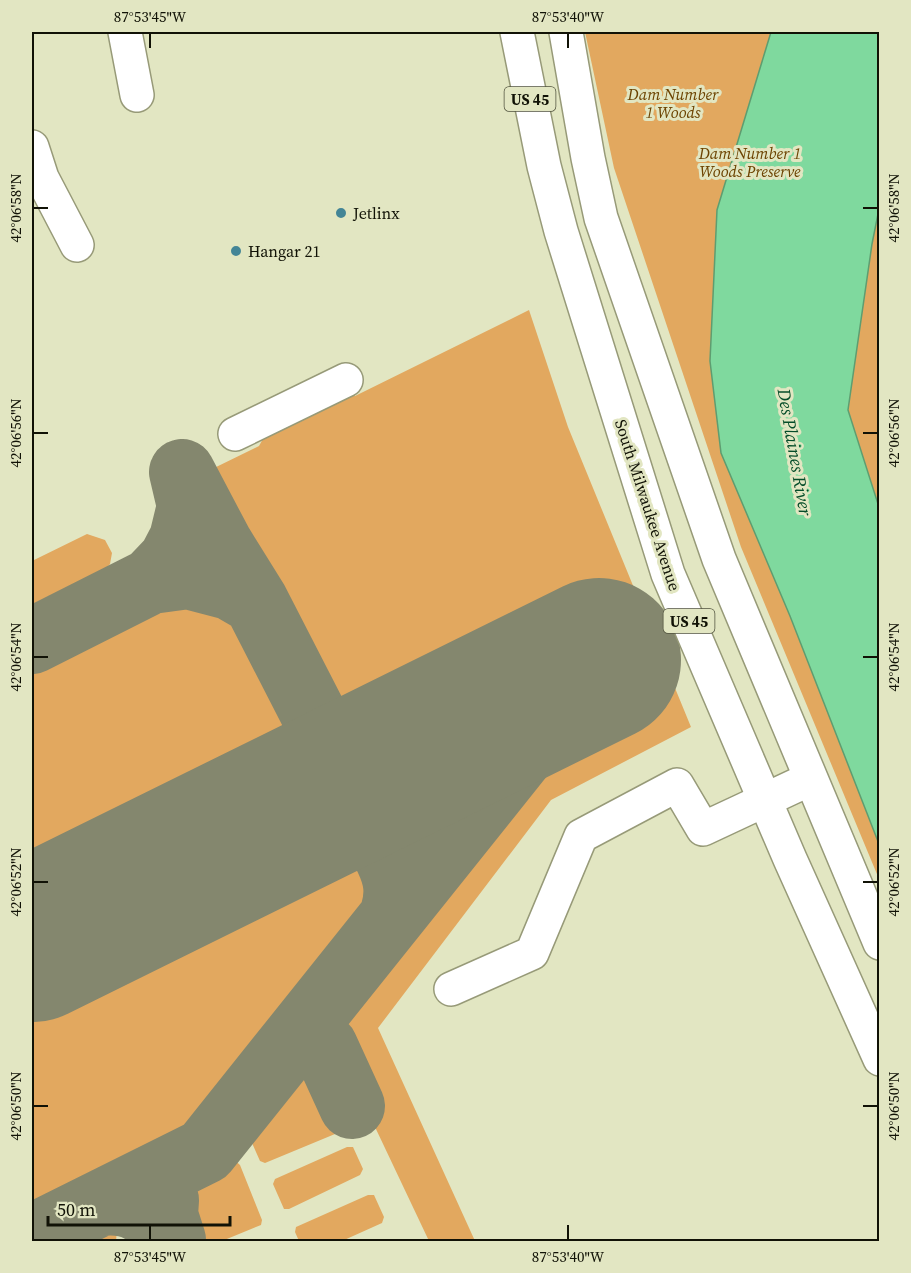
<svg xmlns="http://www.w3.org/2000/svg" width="911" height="1273" viewBox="0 0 911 1273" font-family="'Source Serif 4',serif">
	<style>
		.green { fill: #e2a85f }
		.water { fill: #7fd99e; stroke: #5e9d70; stroke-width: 1.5 }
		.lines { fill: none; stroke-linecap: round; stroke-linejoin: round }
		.taxiway { stroke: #84876e; stroke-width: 66 }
		.runway { stroke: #84876e; stroke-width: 164 }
		.minor-casing { stroke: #979a78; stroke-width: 36 }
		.major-casing { stroke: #979a78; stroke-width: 36 }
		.minor { stroke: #fff; stroke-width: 33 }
		.major { stroke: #fff; stroke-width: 33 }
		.ticks { fill: none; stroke: #111206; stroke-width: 2 }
		.poi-dot { fill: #438596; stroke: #e2e6c2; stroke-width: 2 }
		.labels { text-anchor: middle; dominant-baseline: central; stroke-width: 6; stroke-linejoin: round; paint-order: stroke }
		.shield { fill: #e2e6c2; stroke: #50523e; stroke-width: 1.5 }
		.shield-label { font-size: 15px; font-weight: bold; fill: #111206 }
		.park-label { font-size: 16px; font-style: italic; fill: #6c4300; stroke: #e2e6c2 }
		.poi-label { font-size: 16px; fill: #111206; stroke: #e2e6c2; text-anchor: start }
		.street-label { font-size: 16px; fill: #111206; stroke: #e2e6c2 }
		.water-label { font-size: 18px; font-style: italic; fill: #054d29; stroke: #e2e6c2 }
		.neatline { fill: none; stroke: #111206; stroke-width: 2 }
		.ticks-label { font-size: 15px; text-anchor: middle; fill: #111206 }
	</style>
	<rect width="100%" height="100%" fill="#e2e6c2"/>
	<!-- green -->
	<path class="green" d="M585 32H879V879L741 547 614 168Z
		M529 310 568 427 691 727 551 800 378 1028 475 1241H429L348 1070 341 1047 337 1029 342 1006 354 983 545 744C555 733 564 724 578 719 589 714 599 718 610 715 641 708 655 671 631 647 619 637 610 631 594 631L409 721C364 728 345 711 316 680L210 470 259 446 264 437 351 391 355 396Z
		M87 534 105 540 112 553 110 564 101 575 32 610V561Z
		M195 604C213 609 229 616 244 629 263 647 291 712 290 739 289 751 283 769 277 779 273 785 266 790 261 796L32 909V672L165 605Z
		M512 730 517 731V735L432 840 416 847 402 844 393 831 390 817 394 801 405 783Z
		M310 831 342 833 355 842 377 884V898L373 914 202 1127 184 1141 32 1217V969Z
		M298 1066 306 1067 319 1073 340 1124 335 1134 265 1163 260 1161 245 1127V1120L277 1078 285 1071Z
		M347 1147H353L363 1169 360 1175 289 1209H284L273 1184 275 1179Z
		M219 1155 231 1157 240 1165 262 1220 261 1225 222 1241H187L175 1214 179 1203Z
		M368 1195H374L384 1217 382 1223 342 1241H299L295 1232 296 1227Z
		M105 1222 114 1224 117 1231 116 1241H65Z"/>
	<!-- water -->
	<path class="water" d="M771 32H879V209L872 244 848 410 879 507V844L790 616 721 453 710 361 717 210Z"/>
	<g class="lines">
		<!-- taxiway -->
		<path class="taxiway" d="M182 472 220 544 256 602 388 859C397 878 399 893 393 913
			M182 472 190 506 182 539 171 560 151 581 188 576 230 587 256 602
			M32 641 151 581
			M315 718 318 749 314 779 289 812 328 807 356 818 374 833
			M325 1047 352 1106
			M101 1203C137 1199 150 1215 173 1240L165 1215 166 1200
			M32 1237 205 1151 560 707 559 680"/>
		<!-- runway -->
		<path class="runway" d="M32 940 599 660"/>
		<defs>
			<path id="minor" d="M125 32 137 95
				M32 147 42 178 77 245
				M235 434 346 380
				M451 989 532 953 581 836 677 785 703 829 810 779"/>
			<path id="major" d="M517 32 544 166 561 231 668 574 790 859 880 1059
				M566 32 588 158 601 218 719 559 880 943"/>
		</defs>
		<!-- minor casing -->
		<use href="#minor" class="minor-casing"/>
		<!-- major casing -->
		<use href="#major" class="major-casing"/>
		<!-- minor -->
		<use href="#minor" class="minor"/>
		<!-- major -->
		<use href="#major" class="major"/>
	</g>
	<!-- ticks -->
	<path class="ticks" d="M150 33V48M568 33V48M33 208H48M863 208H878M33 433H48M863 433H878M33 657H48M863 657H878M33 882H48M863 882H878M33 1106H48M863 1106H878M150 1225V1240M568 1225V1240"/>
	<!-- markers -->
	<g class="poi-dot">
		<circle cx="341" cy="213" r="6"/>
		<circle cx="236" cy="251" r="6"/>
	</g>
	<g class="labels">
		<!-- shield labels -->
		<g class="shield">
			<rect x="504.5" y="87" width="51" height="24" rx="4.5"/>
			<rect x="663.5" y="609" width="51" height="24" rx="4.5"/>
		</g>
		<g class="shield-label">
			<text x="530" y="99">US 45</text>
			<text x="689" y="621">US 45</text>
		</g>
		<!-- park labels -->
		<g class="park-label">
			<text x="673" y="94">Dam Number<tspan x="673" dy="18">1 Woods</tspan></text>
			<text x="750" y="153">Dam Number 1<tspan x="750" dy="18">Woods Preserve</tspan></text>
		</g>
		<!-- poi labels -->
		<g class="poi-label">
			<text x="353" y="213">Jetlinx</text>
			<text x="248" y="251">Hangar 21</text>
		</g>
		<!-- street labels -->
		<g class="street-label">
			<text transform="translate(648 505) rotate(72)">South Milwaukee Avenue</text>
		</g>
		<!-- water labels -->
		<g class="water-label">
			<text transform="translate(795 452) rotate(80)">Des Plaines River</text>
		</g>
	</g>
	<!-- border -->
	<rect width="911" height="1273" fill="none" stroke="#e2e6c2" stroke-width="66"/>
	<!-- scale -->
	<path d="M48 1216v9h182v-9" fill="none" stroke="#111206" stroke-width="3"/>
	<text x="57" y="1216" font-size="18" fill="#111206" stroke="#e2e6c2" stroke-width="4.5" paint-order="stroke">50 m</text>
	<rect x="33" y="33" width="845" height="1207" class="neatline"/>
	<g class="ticks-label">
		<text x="150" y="22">87°53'45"W</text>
		<text x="568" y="22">87°53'40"W</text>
		<text transform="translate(16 208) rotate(-90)" y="5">42°06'58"N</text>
		<text transform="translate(894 208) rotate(-90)" y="5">42°06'58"N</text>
		<text transform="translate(16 433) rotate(-90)" y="5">42°06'56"N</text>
		<text transform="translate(894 433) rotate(-90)" y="5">42°06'56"N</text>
		<text transform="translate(16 657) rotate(-90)" y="5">42°06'54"N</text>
		<text transform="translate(894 657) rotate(-90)" y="5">42°06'54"N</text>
		<text transform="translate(16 882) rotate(-90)" y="5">42°06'52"N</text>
		<text transform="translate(894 882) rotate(-90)" y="5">42°06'52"N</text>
		<text transform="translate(16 1106) rotate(-90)" y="5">42°06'50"N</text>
		<text transform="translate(894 1106) rotate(-90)" y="5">42°06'50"N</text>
		<text x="150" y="1262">87°53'45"W</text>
		<text x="568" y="1262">87°53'40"W</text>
	</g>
</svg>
